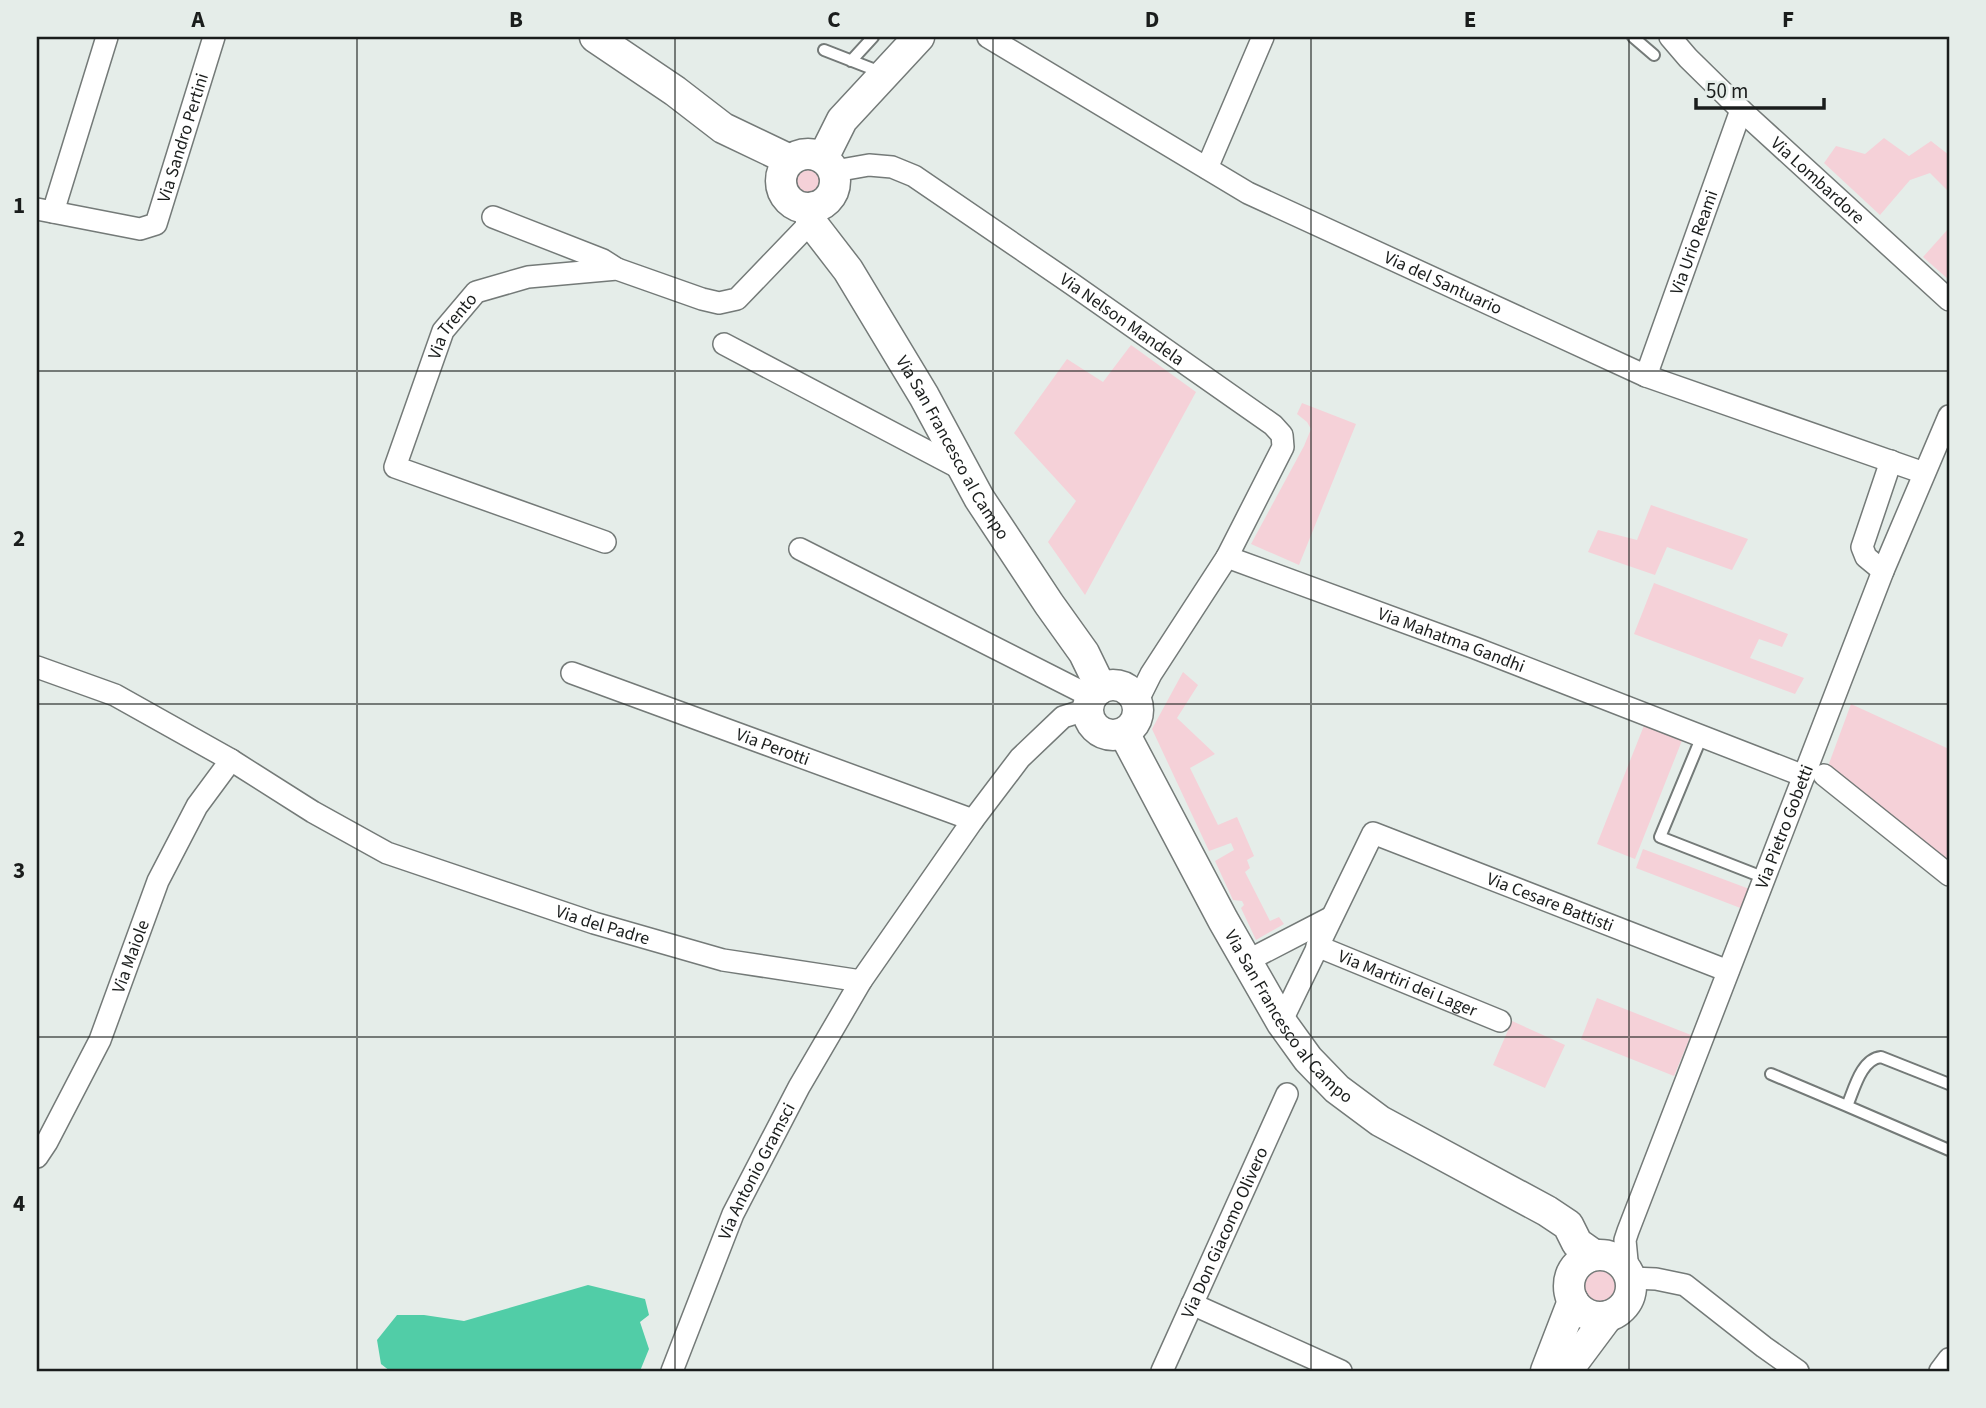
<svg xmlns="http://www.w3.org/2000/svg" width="1986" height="1408" viewBox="0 0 1986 1408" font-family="'Source Sans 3',sans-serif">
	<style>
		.green { fill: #f5d1d8 }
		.water { fill: #51cda7 }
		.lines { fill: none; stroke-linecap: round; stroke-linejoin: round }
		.lane-casing { stroke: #747a78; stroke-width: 14 }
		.street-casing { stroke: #747a78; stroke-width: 24 }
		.secondary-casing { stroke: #747a78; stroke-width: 33 }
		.lane { stroke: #fff; stroke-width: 10 }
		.street { stroke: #fff; stroke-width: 21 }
		.secondary { stroke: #fff; stroke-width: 30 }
		.grid { fill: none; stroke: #1a1d1c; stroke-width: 2; stroke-opacity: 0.55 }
		.labels { text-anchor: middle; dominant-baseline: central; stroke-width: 7; stroke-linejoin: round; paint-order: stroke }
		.street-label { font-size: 18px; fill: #1a1d1c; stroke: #e5ede9 }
		.neatline { fill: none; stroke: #1a1d1c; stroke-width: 2.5 }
		.grid-label { font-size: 23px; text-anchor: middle; font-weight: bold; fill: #1a1d1c }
	</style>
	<rect width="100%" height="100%" fill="#e5ede9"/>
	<!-- green -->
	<path class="green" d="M1884 138 1909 156 1931 141 1949 155V192L1930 173 1910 180 1880 215 1824 163 1836 146 1865 154Z
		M791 181a18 18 0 1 1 36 0a18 18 0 1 1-36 0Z
		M1949 228V280L1923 257Z
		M1131 345 1196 392 1085 595 1048 542 1076 501 1014 433 1067 359 1103 382Z
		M1302 403 1356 424 1299 565 1251 544 1304 446 1311 429 1307 422 1297 414Z
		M1651 505 1748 539 1732 570 1667 547 1655 575 1588 552 1598 530 1637 540Z
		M1654 583 1788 634 1782 647 1759 639 1750 658 1804 678 1795 694 1634 634Z
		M1183 672 1198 685 1177 718 1215 754 1190 768 1218 825 1237 817 1254 856 1247 860 1250 868 1245 872 1270 921 1279 917 1284 924 1256 940 1241 908 1244 905 1242 901 1233 900 1215 861 1234 850 1231 843 1209 851 1152 729Z
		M1851 704 1949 749V867L1827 769Z
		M1645 723 1683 738 1635 859 1597 844Z
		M1643 849 1752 890 1743 909 1636 868Z
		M1597 998 1691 1035 1674 1076 1581 1039Z
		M1512 1021 1565 1045 1545 1088 1493 1065Z
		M1579 1285a20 20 0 1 1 40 0a20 20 0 1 1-40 0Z"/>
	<!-- water -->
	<path class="water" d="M588 1285 645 1299 649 1315 640 1322 649 1349 640 1371H390L381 1364 377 1340 397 1315H424L464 1321Z"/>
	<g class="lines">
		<defs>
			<path id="lane" d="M1633 37 1654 55
				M824 50 883 73
				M851 61 873 37
				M1702 736 1660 837 1765 878
				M1771 1074 1847 1106C1854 1090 1861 1059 1881 1057L1949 1084
				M1847 1106 1949 1150"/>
			<g id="street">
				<path id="s1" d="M988 37 1248 193 1646 376 1924 473"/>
				<path id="s2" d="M1670 37 1688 58 1741 110 1949 300"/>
				<path d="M1207 168 1263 37"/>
				<path id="s3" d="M835 171 869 165 892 167 914 176 1072 284 1273 425 1282 435 1283 447 1227 557"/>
				<path id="s4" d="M37 209 140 229 156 224 214 37"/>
				<path d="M53 212 107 37"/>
				<path d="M493 217 603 260 617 269"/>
				<path d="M724 344 965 471"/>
				<path id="s5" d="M1646 376 1741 110"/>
				<path id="s6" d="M605 542 395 467 443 331 476 292 528 277 617 269 702 299 719 303 737 299 811 222"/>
				<path d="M800 549 1092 697"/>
				<path d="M1883 571 1866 557 1862 547 1891 461"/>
				<path id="s7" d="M37 667 115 695 231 760 313 812 387 853 594 923 723 960 861 981"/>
				<path id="s8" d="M572 673 973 820"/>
				<path id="s9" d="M1137 702 1151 674 1227 557 1475 648 1804 776"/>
				<path d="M1824 775 1949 875"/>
				<path id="s10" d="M1317 946 1500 1021"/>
				<path d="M1247 961 1330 918"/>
				<path id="s11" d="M1282 1023 1285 1014 1373 833 1728 971"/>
				<path id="s12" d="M37 1157 47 1142 100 1040 158 881 197 806 231 760"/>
				<path id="s13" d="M1628 1271 1625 1240 1628 1231 1883 571 1949 416"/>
				<path d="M1631 1278 1656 1279 1685 1285 1764 1347 1798 1371"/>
				<path d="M1192 1304 1341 1371"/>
				<path id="s14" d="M672 1371 733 1214 799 1087 861 981 973 820 1020 758 1063 717 1088 709"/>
				<path id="s15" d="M1162 1371 1287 1094"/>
				<path d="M1940 1371 1949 1359"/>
			</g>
			<g id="secondary">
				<path d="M595 37 675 91 723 128 790 160"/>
				<circle cx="808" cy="181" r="27"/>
				<path d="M823 158 842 120 919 37"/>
				<path id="s16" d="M814 207 811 222 848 270 924 396 979 498 1049 604 1084 653 1101 688"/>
				<circle cx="1113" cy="710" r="25"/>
				<path id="s17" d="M1124 733 1223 920 1282 1023 1308 1059 1337 1089 1380 1121 1547 1211 1568 1225 1577 1243 1594 1255"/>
				<circle cx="1600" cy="1286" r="31"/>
				<path d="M1546 1371 1573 1301"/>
				<path d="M1567 1371 1608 1316"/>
			</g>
		</defs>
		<!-- lane casing -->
		<use href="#lane" class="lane-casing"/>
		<!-- street casing -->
		<use href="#street" class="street-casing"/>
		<!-- secondary casing -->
		<use href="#secondary" class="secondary-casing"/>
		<!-- lane -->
		<use href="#lane" class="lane"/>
		<!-- street -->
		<use href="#street" class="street"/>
		<!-- secondary -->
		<use href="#secondary" class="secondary"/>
	</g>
	<!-- grid -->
	<path class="grid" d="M357 37V1371M675 37V1371M993 37V1371M1311 37V1371M1629 37V1371M37 371H1949M37 704H1949M37 1037H1949"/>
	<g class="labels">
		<!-- street labels -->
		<g class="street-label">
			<text stroke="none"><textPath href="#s4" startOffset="212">Via Sandro Pertini</textPath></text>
			<text stroke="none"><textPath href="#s2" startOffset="206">Via Lombardore</textPath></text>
			<text stroke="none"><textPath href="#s5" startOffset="142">Via Urio Reami</textPath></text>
			<text stroke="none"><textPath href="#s1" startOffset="518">Via del Santuario</textPath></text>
			<text stroke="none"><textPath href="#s3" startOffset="334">Via Nelson Mandela</textPath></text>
			<text stroke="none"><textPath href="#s6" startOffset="376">Via Trento</textPath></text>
			<text stroke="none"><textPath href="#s16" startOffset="282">Via San Francesco al Campo</textPath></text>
			<text stroke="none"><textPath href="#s9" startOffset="410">Via Mahatma Gandhi</textPath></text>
			<text stroke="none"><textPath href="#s8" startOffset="214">Via Perotti</textPath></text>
			<text stroke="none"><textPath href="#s13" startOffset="474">Via Pietro Gobetti</textPath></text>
			<text stroke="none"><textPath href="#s11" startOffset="401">Via Cesare Battisti</textPath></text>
			<text stroke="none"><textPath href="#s7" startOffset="625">Via del Padre</textPath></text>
			<text stroke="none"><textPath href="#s12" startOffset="222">Via Maiole</textPath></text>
			<text stroke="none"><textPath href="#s10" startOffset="98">Via Martiri dei Lager</textPath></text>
			<text stroke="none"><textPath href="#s17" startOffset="329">Via San Francesco al Campo</textPath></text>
			<text stroke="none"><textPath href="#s14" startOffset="217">Via Antonio Gramsci</textPath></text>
			<text stroke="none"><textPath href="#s15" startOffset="152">Via Don Giacomo Olivero</textPath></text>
		</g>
	</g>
	<!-- border -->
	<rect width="1986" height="1408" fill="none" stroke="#e5ede9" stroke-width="77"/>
	<!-- scale -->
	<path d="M1696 98v10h128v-10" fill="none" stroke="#1a1d1c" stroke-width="3.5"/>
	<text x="1706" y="98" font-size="21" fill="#1a1d1c" stroke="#e5ede9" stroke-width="5" paint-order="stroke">50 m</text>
	<rect x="38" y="38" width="1910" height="1332" class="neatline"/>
	<g class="grid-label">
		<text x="198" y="27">A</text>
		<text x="516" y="27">B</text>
		<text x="834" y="27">C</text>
		<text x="1152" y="27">D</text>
		<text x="1470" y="27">E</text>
		<text x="1788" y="27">F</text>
		<text x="19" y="213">1</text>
		<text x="19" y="546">2</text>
		<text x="19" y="878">3</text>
		<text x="19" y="1211">4</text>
	</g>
</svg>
